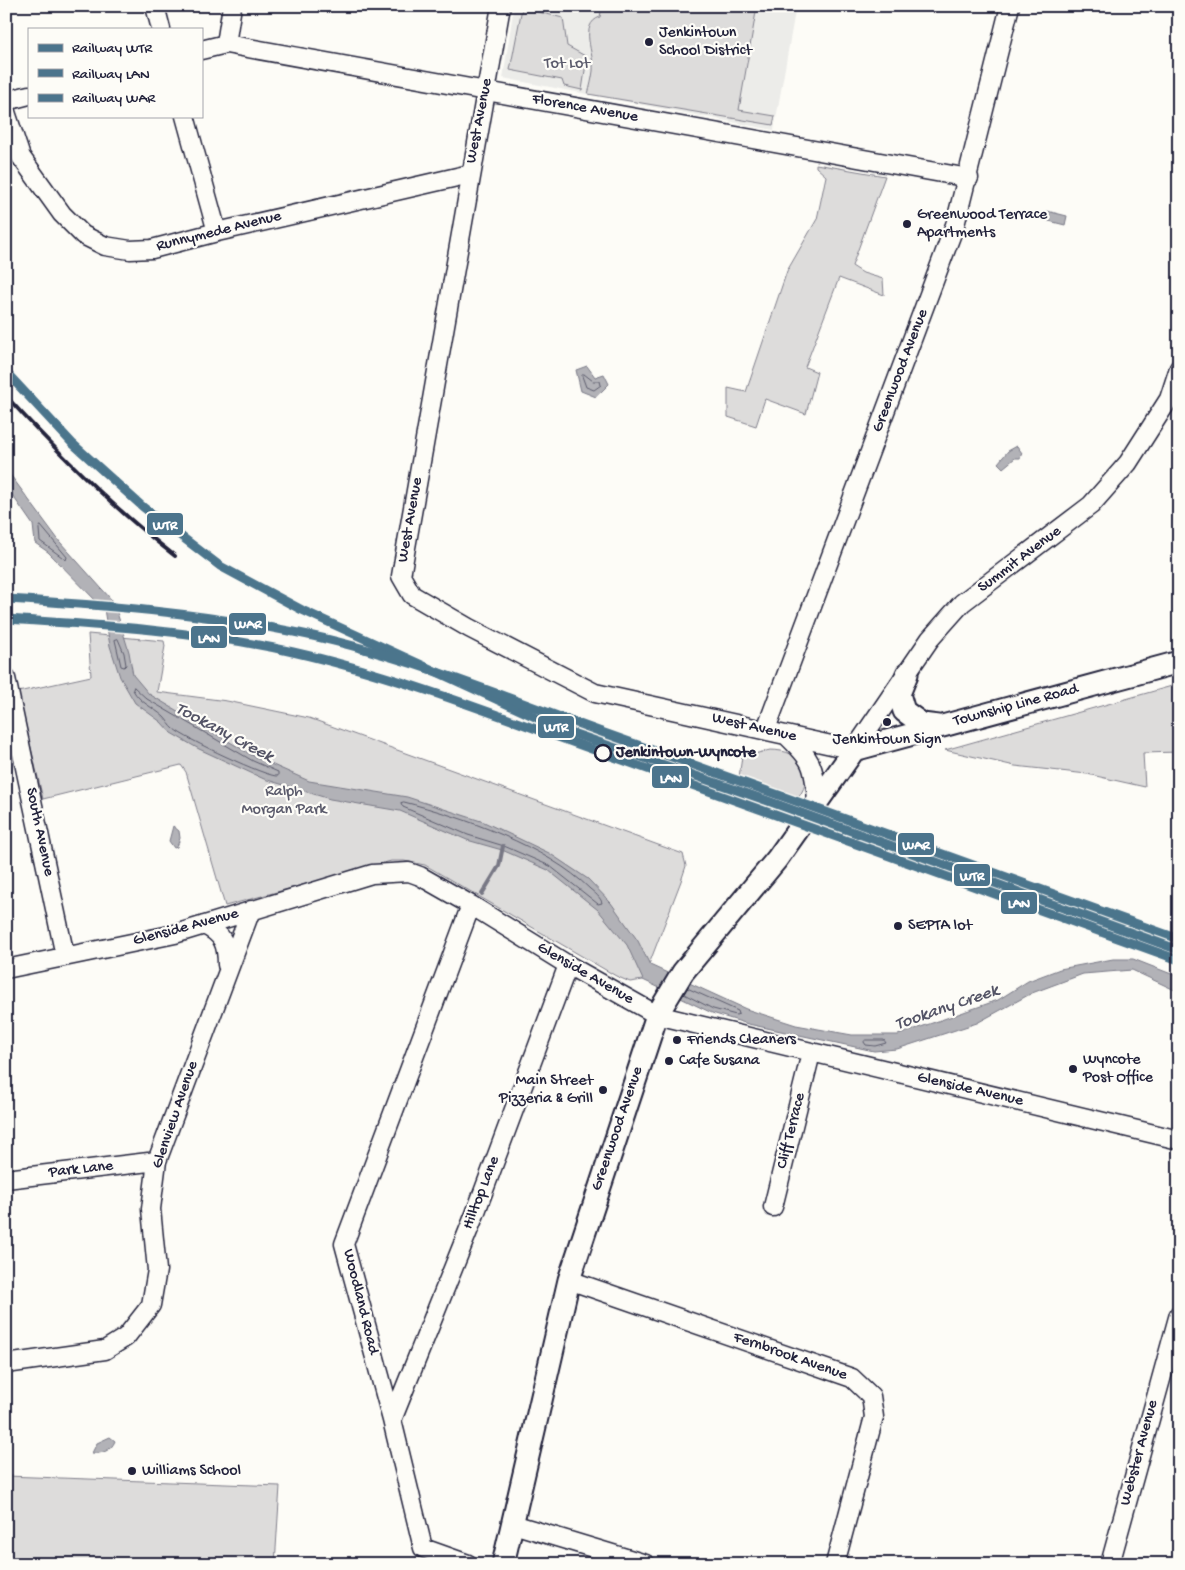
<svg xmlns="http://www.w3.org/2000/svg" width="1185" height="1570" viewBox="0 0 1185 1570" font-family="'Gochi Hand',sans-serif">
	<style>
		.built { fill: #ecece9 }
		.green { fill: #dddcdb; stroke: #807f8b }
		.water { fill: #b2b2b7; stroke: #787885 }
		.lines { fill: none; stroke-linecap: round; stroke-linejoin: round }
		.shore { stroke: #5c5c6d; stroke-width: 1 }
		.stream { stroke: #787885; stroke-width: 4 }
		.minor-casing { stroke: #22223b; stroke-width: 21 }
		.major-casing { stroke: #22223b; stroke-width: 25 }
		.minor { stroke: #fdfcf7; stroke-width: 18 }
		.major { stroke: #fdfcf7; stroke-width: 21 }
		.rail { stroke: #22223b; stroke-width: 4 }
		.rail-1-casing { stroke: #fdfcf7; stroke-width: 12 }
		.rail-2-casing { stroke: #fdfcf7; stroke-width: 12 }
		.rail-3-casing { stroke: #fdfcf7; stroke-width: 12 }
		.rail-1 { stroke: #4c748c; stroke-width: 9 }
		.rail-2 { stroke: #4c748c; stroke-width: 9 }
		.rail-3 { stroke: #4c748c; stroke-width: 9 }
		.poi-dot { fill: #22223b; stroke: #fdfcf7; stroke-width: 2 }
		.stop-dot { fill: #fdfcf7; stroke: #22223b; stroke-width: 2.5 }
		.labels { text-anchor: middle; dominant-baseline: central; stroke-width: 4.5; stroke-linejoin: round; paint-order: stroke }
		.poi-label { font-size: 16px; fill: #22223b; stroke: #fdfcf7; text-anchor: start }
		.park-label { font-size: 16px; fill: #5a5a6b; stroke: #fdfcf7 }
		.street-label { font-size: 16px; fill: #22223b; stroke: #fdfcf7 }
		.stop-label { font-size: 16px; font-weight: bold; fill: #22223b; stroke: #fdfcf7; text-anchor: start }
		.water-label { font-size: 18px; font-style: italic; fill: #545466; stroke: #fdfcf7 }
		.line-badge { stroke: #fdfcf7; stroke-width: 2 }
		.badge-label { font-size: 14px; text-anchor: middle; font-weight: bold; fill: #fff }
	</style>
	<rect width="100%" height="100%" fill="#fdfcf7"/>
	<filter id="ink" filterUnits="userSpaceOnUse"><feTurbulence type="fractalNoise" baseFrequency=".02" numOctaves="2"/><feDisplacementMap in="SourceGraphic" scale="10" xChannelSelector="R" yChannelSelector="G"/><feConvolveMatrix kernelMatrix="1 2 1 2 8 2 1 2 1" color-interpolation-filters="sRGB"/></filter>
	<g filter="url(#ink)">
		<!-- built -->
		<path class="built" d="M514 6H796L774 130 503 78Z"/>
		<!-- green -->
		<path class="green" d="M602 6H757L739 110 775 116 773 125 588 94C590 87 592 79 593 71 595 54 578 25 600 17Z
			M522 8 563 18 567 46 587 57 582 90 564 86 562 80 510 70Z
			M816 164 885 176 852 266 863 273 883 279 884 295 839 278 805 367 817 372 806 414 765 399 756 426 728 417V388L746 392 787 271 817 219 826 176 816 167Z
			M88 634 164 641 165 646 157 692 227 701 309 718 683 854 686 866 681 881 643 980 630 982 616 976 425 865 404 861H391L225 906 186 772 181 765 43 799 18 692 91 676Z
			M1179 684V752L1143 753 1145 787 1087 774 1015 766 945 750Z
			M770 750C802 750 817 772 798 798L739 777 742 757Z
			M6 1476 280 1486 275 1564H6Z"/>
		<!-- water -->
		<path class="water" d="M1047 211 1067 216 1065 225 1045 220Z
			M587 366 595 377 604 374 609 384 596 397 581 391 576 370Z
			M1017 446 1022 453 1020 458H1015L1003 468 998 463 1008 451Z
			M6 469 60 542 110 598 116 609 129 652 133 675 149 694 255 757 309 781 407 797 484 822 549 853 588 879 611 903 638 941 650 965 746 1009 796 1025 852 1035H898L998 1000 1028 981 1060 969 1113 959H1133L1179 977V992L1132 970 1083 974 1032 993 977 1023 897 1049 874 1051 748 1024 712 1013 643 980 627 945 598 910 548 870 502 850 467 840 400 811 330 799 264 779 199 749 171 733 161 722 135 703 120 677 110 646 104 609 48 552 35 543 33 525 6 486Z
			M173 826 179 831 180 838 177 847 174 848 169 841Z
			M110 1437 115 1441C111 1451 102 1454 92 1453L97 1443Z"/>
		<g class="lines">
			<!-- shore -->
			<path class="shore" d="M584 374 593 381H600L601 385 594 390 586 387 582 376Z
				M41 526 67 557 66 560 40 541 39 529Z
				M118 639 124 653 126 665 124 667 121 666 115 640Z
				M134 687 147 699 253 761 278 772V776C268 778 184 738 174 729 170 726 168 721 164 717 153 707 140 703 133 690Z
				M404 802C461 816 548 847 590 889 595 893 601 898 602 903L598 904 550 866 504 846 468 835 403 807 401 803Z
				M684 994 713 1009 736 1015 739 1014 738 1011 687 988
				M866 1040H884L886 1043 875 1046 866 1045 864 1042Z"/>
			<!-- stream -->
			<path class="stream" d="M482 894 499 866 503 846"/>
			<defs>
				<path id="minor" d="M155 6 161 29
					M501 6 401 576 412 595 469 628 595 693 854 750 930 639 962 603 1091 505 1128 463 1169 399 1179 368
					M226 44 232 6
					M201 50 226 44 969 178
					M6 101 29 95
					M6 112 21 157 62 214 83 235 105 246 130 250 152 249 217 232 470 174
					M185 116 217 232
					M6 678 65 956
					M766 729 955 225 1010 6
					M786 735C812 760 814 764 817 800
					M204 925C223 934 227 944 227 965
					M6 969 175 934 372 874 409 872 420 876 471 905 568 965 657 1015 1179 1140
					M6 1179 157 1161
					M773 1207 811 1053
					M569 1280 852 1378 871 1396 874 1417 835 1564
					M6 1364 105 1350 126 1337 151 1305 157 1270 151 1209 157 1161 251 910
					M392 1420 475 1214 568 965
					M513 1524 646 1564
					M468 1564 423 1548 392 1420 344 1244 471 905
					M1110 1564 1179 1314"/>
				<path id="major" d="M907 674 899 694 904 711 922 724 938 726
					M503 1564 569 1280 657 1015 683 972 777 859 854 750 1179 662"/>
			</defs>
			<!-- minor casing -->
			<use href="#minor" class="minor-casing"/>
			<!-- major casing -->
			<use href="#major" class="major-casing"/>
			<!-- minor -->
			<use href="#minor" class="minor"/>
			<!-- major -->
			<use href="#major" class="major"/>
			<!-- rail -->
			<path class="rail" d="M6 396C59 454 113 508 175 556"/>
			<defs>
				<path id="rail-1" d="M6 372 72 443 143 507 220 566 302 610 561 729 768 801 1179 950"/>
				<path id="rail-2" d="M6 619C101 625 200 631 293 652 403 677 508 720 614 757 802 824 989 892 1176 959"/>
				<path id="rail-3" d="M7 599C103 605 200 613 294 632 401 653 508 699 610 735 800 802 989 871 1179 939"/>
			</defs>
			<!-- rail-1 casing -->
			<use href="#rail-1" class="rail-1-casing"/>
			<!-- rail-2 casing -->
			<use href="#rail-2" class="rail-2-casing"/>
			<!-- rail-3 casing -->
			<use href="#rail-3" class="rail-3-casing"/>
			<!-- rail-1 -->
			<use href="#rail-1" class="rail-1"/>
			<!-- rail-2 -->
			<use href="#rail-2" class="rail-2"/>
			<!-- rail-3 -->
			<use href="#rail-3" class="rail-3"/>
		</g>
	</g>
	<!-- markers -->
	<g class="poi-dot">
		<circle cx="649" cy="42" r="5"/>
		<circle cx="907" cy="224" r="5"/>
		<circle cx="887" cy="722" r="5"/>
		<circle cx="898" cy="926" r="5"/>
		<circle cx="677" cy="1040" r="5"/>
		<circle cx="669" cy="1061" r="5"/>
		<circle cx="1073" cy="1069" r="5"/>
		<circle cx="603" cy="1090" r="5"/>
		<circle cx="132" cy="1471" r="5"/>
	</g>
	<circle class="stop-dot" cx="603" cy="753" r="8"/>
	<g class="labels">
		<!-- poi labels -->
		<g class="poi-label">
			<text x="659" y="33">Jenkintown<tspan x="659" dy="18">School District</tspan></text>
			<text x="917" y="215">Greenwood Terrace<tspan x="917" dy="18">Apartments</tspan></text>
			<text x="887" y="740" text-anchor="middle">Jenkintown Sign</text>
			<text x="908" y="926">SEPTA lot</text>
			<text x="687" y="1040">Friends Cleaners</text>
			<text x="1083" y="1060">Wyncote<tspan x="1083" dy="18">Post Office</tspan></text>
			<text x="679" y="1061">Cafe Susana</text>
			<text x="593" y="1081" text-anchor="end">Main Street<tspan x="593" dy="18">Pizzeria &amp; Grill</tspan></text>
			<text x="142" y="1471">Williams School</text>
		</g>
		<!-- park labels -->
		<g class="park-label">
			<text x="567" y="64">Tot Lot</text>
			<text x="284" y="792">Ralph<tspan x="284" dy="18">Morgan Park</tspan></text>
		</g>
		<!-- street labels -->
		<g class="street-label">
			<text transform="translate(585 109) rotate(10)">Florence Avenue</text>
			<text transform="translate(480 121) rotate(-79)">West Avenue</text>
			<text transform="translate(219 232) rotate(-14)">Runnymede Avenue</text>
			<text transform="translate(901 371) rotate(-69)">Greenwood Avenue</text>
			<text transform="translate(411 520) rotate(-80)">West Avenue</text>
			<text transform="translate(1020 560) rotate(-37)">Summit Avenue</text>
			<text transform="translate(1016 706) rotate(-15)">Township Line Road</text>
			<text transform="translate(754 728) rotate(13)">West Avenue</text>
			<text transform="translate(39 832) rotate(78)">South Avenue</text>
			<text transform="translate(186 928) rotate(-15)">Glenside Avenue</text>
			<text transform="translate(585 974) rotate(30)">Glenside Avenue</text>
			<text transform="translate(970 1090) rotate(13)">Glenside Avenue</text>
			<text transform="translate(176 1115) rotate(-71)">Glenview Avenue</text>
			<text transform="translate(618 1129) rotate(-71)">Greenwood Avenue</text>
			<text transform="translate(792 1131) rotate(-76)">Cliff Terrace</text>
			<text transform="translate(81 1170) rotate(-6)">Park Lane</text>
			<text transform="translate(482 1193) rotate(-69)">Hilltop Lane</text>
			<text transform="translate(360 1302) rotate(76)">Woodland Road</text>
			<text transform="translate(790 1357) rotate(19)">Fernbrook Avenue</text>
			<text transform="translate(1140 1453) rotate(-75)">Webster Avenue</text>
		</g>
		<!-- stop labels -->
		<g class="stop-label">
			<text x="616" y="753">Jenkintown-Wyncote</text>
		</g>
		<!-- water labels -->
		<g class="water-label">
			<text transform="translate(224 733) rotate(28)">Tookany Creek</text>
			<text transform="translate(947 1008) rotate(-19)">Tookany Creek</text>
		</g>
	</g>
	<g class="line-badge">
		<rect x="146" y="512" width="38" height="24" rx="5" fill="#4c748c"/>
		<rect x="228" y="612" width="39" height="24" rx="5" fill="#4c748c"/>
		<rect x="190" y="625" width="38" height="24" rx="5" fill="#4c748c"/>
		<rect x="537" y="715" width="38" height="24" rx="5" fill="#4c748c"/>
		<rect x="651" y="765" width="39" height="24" rx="5" fill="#4c748c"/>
		<rect x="897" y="832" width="38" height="24" rx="5" fill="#4c748c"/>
		<rect x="953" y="863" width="38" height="24" rx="5" fill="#4c748c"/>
		<rect x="1000" y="891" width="38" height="24" rx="5" fill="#4c748c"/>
	</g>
	<g class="badge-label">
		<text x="165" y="529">WTR</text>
		<text x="248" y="628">WAR</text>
		<text x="209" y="642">LAN</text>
		<text x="556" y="731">WTR</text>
		<text x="671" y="782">LAN</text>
		<text x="916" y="849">WAR</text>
		<text x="972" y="880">WTR</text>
		<text x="1019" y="907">LAN</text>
	</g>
	<!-- margin -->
	<rect width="1185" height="1570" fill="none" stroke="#fdfcf7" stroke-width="25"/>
	<rect x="12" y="12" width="1160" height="1545" fill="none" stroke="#22223b" stroke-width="2" filter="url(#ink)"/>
	<!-- legend -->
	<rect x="28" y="28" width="175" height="90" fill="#fdfcf7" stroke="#a5a5ac"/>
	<rect x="38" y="44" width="25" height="8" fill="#4c748c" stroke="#a5a5ac"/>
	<text x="72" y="52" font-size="15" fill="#22223b">Railway WTR</text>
	<rect x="38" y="69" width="25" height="8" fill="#4c748c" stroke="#a5a5ac"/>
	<text x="72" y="78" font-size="15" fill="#22223b">Railway LAN</text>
	<rect x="38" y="94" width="25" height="8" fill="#4c748c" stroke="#a5a5ac"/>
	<text x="72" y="102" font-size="15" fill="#22223b">Railway WAR</text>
</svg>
